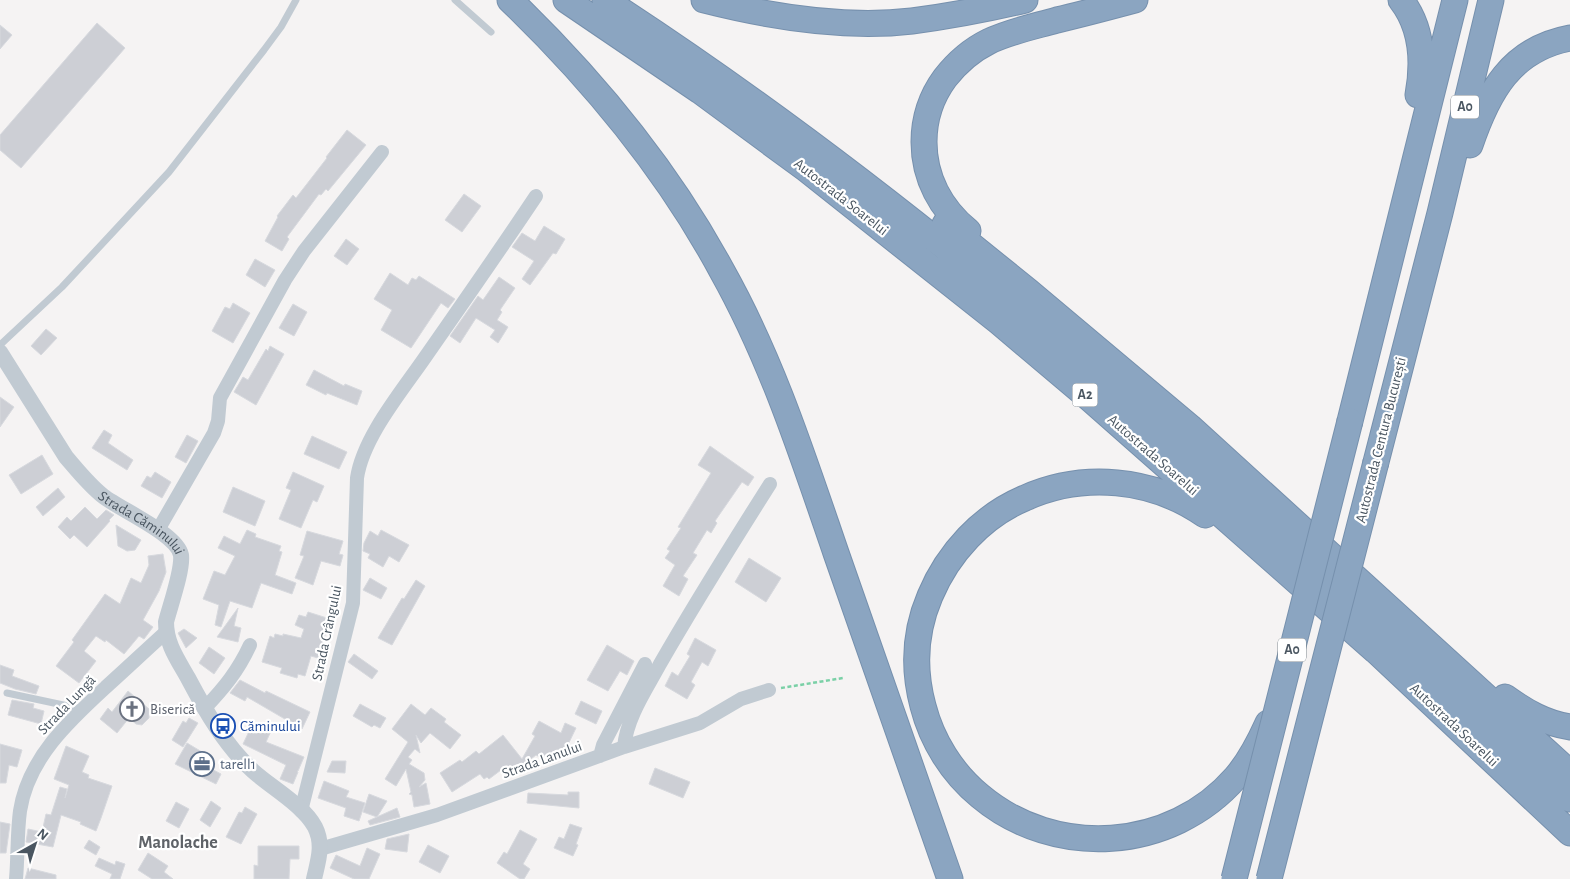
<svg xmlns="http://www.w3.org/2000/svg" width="1570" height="879" viewBox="0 0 1570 879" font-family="'Alegreya Sans',sans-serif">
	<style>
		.building { fill: #cdcfd5; stroke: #d7d9de }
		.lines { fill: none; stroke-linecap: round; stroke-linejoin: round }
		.motorway-casing { stroke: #7690ad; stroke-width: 27 }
		.path { stroke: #7ad0a6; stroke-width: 2.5; stroke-dasharray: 4 2.5; stroke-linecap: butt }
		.service { stroke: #c1cad2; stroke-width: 7 }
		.minor { stroke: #c1cad2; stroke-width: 14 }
		.tertiary { stroke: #c1cad2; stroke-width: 16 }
		.motorway { stroke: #8ba5c1; stroke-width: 25 }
		.motorway-bridge-casing { stroke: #7690ad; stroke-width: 27; stroke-linecap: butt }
		.motorway-bridge { stroke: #8ba5c1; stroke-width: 25 }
		.labels { text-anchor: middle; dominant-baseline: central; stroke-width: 4.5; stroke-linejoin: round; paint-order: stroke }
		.shield { fill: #fff; stroke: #808990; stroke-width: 1 }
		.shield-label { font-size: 14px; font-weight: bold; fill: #4a5661 }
		.street-label { font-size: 15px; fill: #4a5661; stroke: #fff }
		.worship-label { font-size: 15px; fill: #5b616d; stroke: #fff; text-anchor: start }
		.transit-label { font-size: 15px; fill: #164399; stroke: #fff; text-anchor: start }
		.service-label { font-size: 15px; fill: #4e5e75; stroke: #fff; text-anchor: start }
		.quarter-label { font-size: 18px; font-weight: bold; fill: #5f6368; stroke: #fff }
	</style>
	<rect width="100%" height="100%" fill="#f5f3f3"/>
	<!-- building -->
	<path class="building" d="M97 23 125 48 21 168 0 150V135Z
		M0 25 12 35 0 49Z
		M347 130 366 145 328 191 326 189 321 195 319 194 287 237 289 239 282 251 265 241 278 217 277 216 293 195 296 198 327 158 326 157Z
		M464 194 481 206 462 232 445 220Z
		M544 226 565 239 556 254 553 253 530 285 522 279 534 261 512 247 522 233 535 241Z
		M346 239 359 249 347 265 334 256Z
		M255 259 275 270 265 287 246 275Z
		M390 273 408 285 412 278 416 280 419 276 455 299 448 308 441 303 411 348 381 330 392 310 374 299Z
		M499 277 515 288 500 310 502 312 497 320 508 327 498 343 490 337 495 330 476 318 460 343 450 336 478 296 483 300Z
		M233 303 250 313 233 343 212 331 225 307 230 309Z
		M293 304 307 312 294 336 279 328Z
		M46 329 57 338 41 355 31 346Z
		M270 346 284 354 256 405 234 392 243 377 248 380 266 349 268 351Z
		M314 370 344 386 345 384 362 391 357 405 327 393 326 395 306 385Z
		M0 397 14 407 0 427Z
		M104 430 112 435 108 443 133 460 127 470 92 448Z
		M187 435 198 441 186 463 175 457Z
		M312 436 347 452 339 469 304 454Z
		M710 446 754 477 748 486 742 482 715 521 717 523 711 533 707 530 693 553 697 555 683 576 688 579 679 596 663 586 675 565 665 558 670 551 667 549 681 528 678 527 711 473 698 465Z
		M42 455 53 474 21 494 9 475Z
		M155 472 171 482 162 498 141 486 147 476 151 478Z
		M293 472 324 486 317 502 313 500 301 528 279 519 291 490 286 488Z
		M233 487 265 501 255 526 223 512Z
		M58 488 65 497 43 516 36 507Z
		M85 507 97 519 106 510 114 515 109 520 110 521 87 547 74 535 70 539 58 527 67 517 71 521Z
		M116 525 141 540 135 550 127 551 118 546Z
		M247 530 256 534 255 537 281 546 279 551 282 552 275 575 296 583 292 594 261 583 252 608 230 601 221 627 215 625 219 605 203 599 214 571 225 575 235 556 218 548 224 536 240 544Z
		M381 530 409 545 399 562 389 556 383 567 368 558 370 554 363 551 364 543 370 531 378 536Z
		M307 531 343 541 339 554 343 555 340 566 321 561 313 585 295 578 304 556 300 555Z
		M163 554 166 572 159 591 143 620 153 627 144 639 139 636 124 654 106 640 105 642 96 636 84 651 96 661 79 683 56 666 74 642 72 640 105 594 120 604 131 578 141 583 149 565 148 556Z
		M749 558 781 578 766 602 735 582Z
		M370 578 387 588 381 599 363 590Z
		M416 580 425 586 392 645 378 638 402 598 404 599Z
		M238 608 234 626 241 628 238 642 217 637Z
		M308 612 330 619 318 658 311 656 305 676 298 674 297 678 280 673 282 668 262 662 270 636 274 638 275 634 283 636V634L301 638 304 629 295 625 299 615 306 617Z
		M184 629 197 638 186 648 178 633Z
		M695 638 716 650 708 666 702 662 691 682 695 685 687 699 665 686 672 672 678 676 690 656 687 654Z
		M607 645 634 661 627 675 620 671 608 691 587 680Z
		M209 647 225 658 214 674 199 663Z
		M354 654 378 671 372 679 348 662Z
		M0 665 14 670 12 676 39 686 36 694 15 689 0 683Z
		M240 680 265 693 266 691 310 712 302 729 247 697 245 701 230 693Z
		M128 691 149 709V718L142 725 136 724 129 718 117 733 100 719 108 708 112 712Z
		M12 700 34 704 33 708 44 711 41 724 8 715Z
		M581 701 602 711 596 724 575 714Z
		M360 704 386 718 380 728 374 725 372 727 353 716Z
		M411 704 425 715 431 708 446 719 444 722 461 735 450 749 430 733 421 743 416 735 420 753 415 749 408 757 412 760 409 764 424 773 425 780 419 787 426 783 430 804 414 807 412 795 409 794 411 792 406 769 396 786 385 779 408 742 392 729Z
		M189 718 198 723 183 747 172 740 183 721 186 723Z
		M539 721 561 733 565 723 576 728 563 755 553 759 545 755 543 759 536 755 516 771 513 766 504 773 501 770 489 779 487 777 484 779 480 774 452 792 440 773 460 760 462 762 476 751 479 754 503 735 522 759 535 736 532 734Z
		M253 723 271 731 266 742 304 757 298 771H297L298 772 293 784 280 779 286 765 243 744Z
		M187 743 202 752 197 761 221 774 216 784 175 764Z
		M0 744 22 750 17 767 9 765 6 783H0Z
		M66 746 89 756 82 772 89 775 88 778 112 786 101 818 96 831 80 824 81 822 61 815 53 847 26 842 28 829 42 832 46 814 51 815 60 787 67 789 65 798 69 785 54 779Z
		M332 761H346L345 773 327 772Z
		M655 768 690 782 683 798 649 784Z
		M324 781 349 791 346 797 365 803 359 821 344 816 346 808 318 798Z
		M568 792H579V808L527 803 528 793 568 795Z
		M369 794 387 801 377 817 363 812Z
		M211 801 221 808 210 827 200 820Z
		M176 802 189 809 179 828 166 821Z
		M245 807 257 814 241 844 226 837 239 812 242 813Z
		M397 808 400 817 370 825 368 821Z
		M0 822 10 824 6 853H0Z
		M570 824 582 828 576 844 578 845 573 856 554 848 559 837 564 839Z
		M520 830 537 839 523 864 530 869 524 879H520L497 863 504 852 507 854Z
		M409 834 407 852 385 849 387 839Z
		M89 840 100 847 96 855 84 848Z
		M428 845 449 856 440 873 419 862Z
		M258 846H299V859H290L289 879H254V865L258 866Z
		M367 848 380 854 369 879H354L330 868 336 855 360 866Z
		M148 853 168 866 164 872 173 879H152L138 870Z
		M99 858 115 865 116 861 125 864 120 879H110L112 874 95 866Z
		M28 868 56 875V879H25Z"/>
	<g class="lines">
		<defs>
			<path id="motorway" d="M510 0C593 80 667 169 722 271 772 360 803 457 836 553 874 662 912 770 950 879
				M566 0 700 91 806 169 999 322 1089 398 1376 651 1570 833
				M605 0C866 169 1103 373 1333 582 1412 654 1492 726 1570 799
				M704 0C771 17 843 29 912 21 950 16 987 9 1025 0
				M1401 0C1422 27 1424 62 1418 95
				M1470 145C1488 92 1511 49 1570 38
				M945 224 1028 291 1190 427 1570 773
				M968 231C941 209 924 178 924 142 924 119 931 97 945 78 977 37 1010 33 1057 20 1083 14 1109 7 1135 0
				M1350 421 1455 0
				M1376 462 1440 213 1491 0
				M1205 515C1152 478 1083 472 1025 498 982 516 948 553 930 596 915 631 913 669 923 706 932 741 952 773 980 796 1055 859 1171 852 1236 777 1250 761 1259 743 1268 723
				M1505 697C1526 712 1545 723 1570 727"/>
		</defs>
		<!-- motorway casing -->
		<use href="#motorway" class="motorway-casing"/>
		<!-- path -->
		<path class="path" d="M781 688 843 678"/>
		<!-- service -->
		<path class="service" d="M455 0 491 32
			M0 345 62 287 169 172 264 50 281 27 296 0
			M7 693 82 709"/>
		<!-- minor -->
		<path class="minor" d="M158 530 214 433 218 421 220 398 285 280 304 251 382 152
			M204 709C224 688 238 671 250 645
			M624 747C627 717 646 690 660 664 695 603 732 544 770 484
			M600 756 603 745 645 664
			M301 811 353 603 357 478C363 437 402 391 426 356 463 303 500 250 536 196
			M320 849 437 815 624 747 700 723 741 699 769 690
			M16 879C18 857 17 833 20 811 28 758 70 720 107 686 127 668 146 650 166 632"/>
		<!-- tertiary -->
		<path class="tertiary" id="s1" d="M0 352 66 457C78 471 89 485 103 496 121 510 177 534 181 555 183 570 170 606 166 622 166 644 178 660 188 678 206 712 225 745 253 771 272 788 303 805 315 827 324 845 318 861 314 879"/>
		<!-- motorway -->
		<use href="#motorway" class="motorway"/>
		<defs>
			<path id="motorway-bridge" d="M1234 879 1350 421
				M1269 879 1376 462"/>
		</defs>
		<!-- motorway-bridge casing -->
		<use href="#motorway-bridge" class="motorway-bridge-casing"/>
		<!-- motorway-bridge -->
		<use href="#motorway-bridge" class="motorway-bridge"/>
	</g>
	<!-- icons -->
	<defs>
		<symbol id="church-ring" viewBox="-11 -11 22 22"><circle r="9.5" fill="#fff" stroke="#6b7280" stroke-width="1.5"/><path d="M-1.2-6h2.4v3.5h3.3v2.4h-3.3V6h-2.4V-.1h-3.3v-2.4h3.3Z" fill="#6b7280"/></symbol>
		<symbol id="bus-ring" viewBox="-11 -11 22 22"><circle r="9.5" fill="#fff" stroke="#1a4fb4" stroke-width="1.5"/><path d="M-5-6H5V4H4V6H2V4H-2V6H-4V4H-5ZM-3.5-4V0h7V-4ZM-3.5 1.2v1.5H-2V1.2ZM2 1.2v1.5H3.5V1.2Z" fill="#1a4fb4"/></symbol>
		<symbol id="office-ring" viewBox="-11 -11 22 22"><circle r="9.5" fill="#fff" stroke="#5c6f8a" stroke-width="1.5"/><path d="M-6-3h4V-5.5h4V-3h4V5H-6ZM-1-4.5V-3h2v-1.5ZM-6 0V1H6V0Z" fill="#5c6f8a"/></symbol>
	</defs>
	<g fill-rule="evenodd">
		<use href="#church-ring" x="118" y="695" width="28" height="28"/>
		<use href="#bus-ring" x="209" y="712" width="28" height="28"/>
		<use href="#office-ring" x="188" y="750" width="28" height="28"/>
	</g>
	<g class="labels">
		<!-- shield labels -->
		<g class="shield">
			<rect x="1451" y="95.5" width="28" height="23" rx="4"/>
			<rect x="1072.5" y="383.5" width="25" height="23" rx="4"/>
			<rect x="1278" y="638.5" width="28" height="23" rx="4"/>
		</g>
		<g class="shield-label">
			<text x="1465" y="107">A0</text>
			<text x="1085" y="395">A2</text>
			<text x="1292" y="650">A0</text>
		</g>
		<!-- street labels -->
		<g class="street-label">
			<text transform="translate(841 197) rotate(38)">Autostrada Soarelui</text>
			<text transform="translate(1381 440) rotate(-76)">Autostrada Centura București</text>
			<text transform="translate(1153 455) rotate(41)">Autostrada Soarelui</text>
			<text stroke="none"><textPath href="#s1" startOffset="225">Strada Căminului</textPath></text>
			<text transform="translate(327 633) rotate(-78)">Strada Crângului</text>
			<text transform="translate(67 705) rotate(-46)">Strada Lungă</text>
			<text transform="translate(1454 725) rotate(43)">Autostrada Soarelui</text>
			<text transform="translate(542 760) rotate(-20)">Strada Lanului</text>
		</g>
		<!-- worship labels -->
		<g class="worship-label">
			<text x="150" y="709">Biserică</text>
		</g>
		<!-- transit labels -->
		<g class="transit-label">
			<text x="240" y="726">Căminului</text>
		</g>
		<!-- service labels -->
		<g class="service-label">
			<text x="220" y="764">tarell1</text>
		</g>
		<!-- quarter labels -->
		<g class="quarter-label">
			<text x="178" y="843">Manolache</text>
		</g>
	</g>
	<!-- north arrow -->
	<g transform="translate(35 844) rotate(39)" stroke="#ffffff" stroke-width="4" paint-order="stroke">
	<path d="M0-4L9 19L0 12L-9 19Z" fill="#4a5661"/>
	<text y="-8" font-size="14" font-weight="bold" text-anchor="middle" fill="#4a5661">N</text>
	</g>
</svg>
